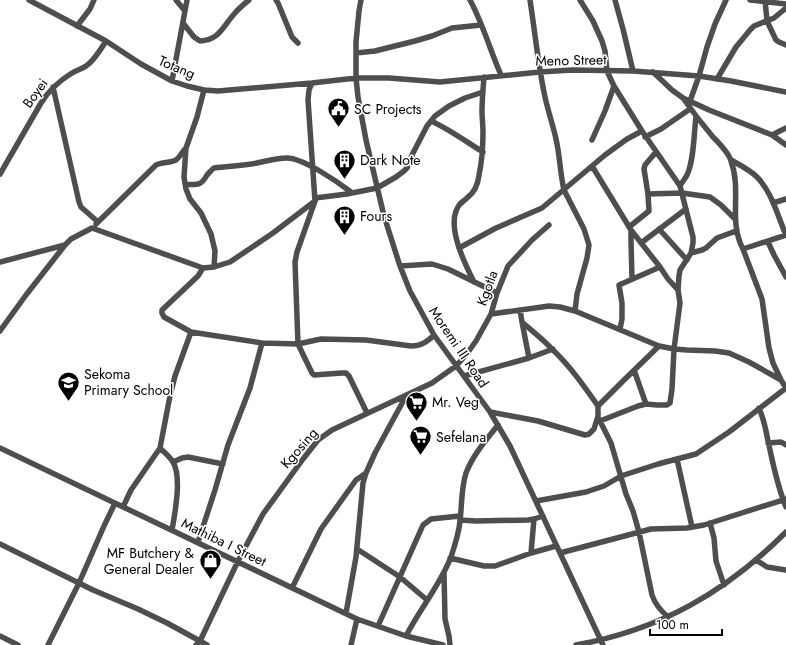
<svg xmlns="http://www.w3.org/2000/svg" width="786" height="645" viewBox="0 0 786 645" font-family="Jost,sans-serif">
	<style>
		.lines { fill: none; stroke-linecap: round; stroke-linejoin: round }
		.minor { stroke: #4e4e4e; stroke-width: 5.5 }
		.labels { text-anchor: middle; dominant-baseline: central; stroke-width: 3; stroke-linejoin: round; paint-order: stroke }
		.street-label { font-size: 14px; fill: #000; stroke: #fff }
		.poi-label { font-size: 14px; fill: #000; stroke: #fff; text-anchor: start }
	</style>
	<rect width="100%" height="100%" fill="#fff"/>
	<g class="lines">
		<!-- minor -->
		<path class="minor" d="M29 0 106 41 141 64 172 81 187 86 204 90 218 91 312 83 356 78H389L440 82 540 72 572 70 633 71 699 76 731 81 786 92
			M176 0 185 11
			M276 0 278 3 292 37 298 43
			M361 0 359 11 356 42V78L358 97 366 140 384 216 400 266 410 291 434 335 490 412 510 446 603 645
			M470 0C483 24 490 50 501 75
			M530 0C535 32 538 65 545 97 548 111 553 125 556 139 560 156 560 173 564 190L584 229 589 245 587 258 577 294 575 311
			M580 0 593 21 602 41 605 51 607 71 614 86 642 131 680 186 693 237V243L691 253 680 270 679 276 678 290 680 303 674 349 672 389 670 403 667 405H657L646 404 638 406 600 421
			M615 0 623 29 633 71
			M750 0 786 4
			M765 0 767 21 776 40 779 42 786 45
			M183 23 194 37 200 41C220 40 223 26 235 13 239 8 244 4 249 0
			M77 26 90 9 94 0
			M356 53 375 51 415 41 432 36 452 28 481 25
			M653 72 672 90 683 98 709 110 772 135 786 145
			M717 79 736 47 750 30 754 26 774 18 786 8
			M172 81 187 0
			M312 83 309 90 308 100 315 201 297 252 295 262 298 344 312 373 314 375 342 373H346L349 376 367 413
			M53 87 79 202 81 207 98 222
			M204 90 197 117 186 148 184 177 186 189 190 199 201 213 211 234 215 251 214 267
			M683 98C692 111 702 124 713 137 719 143 729 153 731 161 742 191 728 221 743 249L762 299 769 348 773 363 781 380
			M690 101 699 76 707 47 715 24 726 0
			M431 121C449 129 465 141 483 152
			M772 135 786 128
			M645 137 661 129 690 109
			M592 140 605 111 614 86
			M731 160C740 165 750 170 757 177 772 192 778 217 786 235
			M592 166 631 230 660 267 668 279 678 290
			M0 174 41 103C49 90 59 81 72 73 77 70 82 69 86 66 94 61 101 49 106 41
			M185 184C197 185 201 186 207 175 210 172 211 170 214 168 228 166 243 166 257 163 266 161 277 158 287 158 303 158 338 182 351 192
			M680 186C682 182 685 179 687 175 694 161 694 132 696 116
			M648 194 682 193 710 197 721 205 735 219
			M315 198 347 194 377 188 396 177 404 171 407 168 412 155 427 126 435 116 449 106 465 98 483 92
			M773 203 786 199
			M96 224 156 165C162 162 170 163 176 160 180 157 182 152 185 149
			M629 227 649 211 648 194 644 169 645 165 656 152
			M659 229 687 260
			M631 230V240L632 279
			M768 242 774 255 786 277
			M641 243 686 209
			M459 248 496 228 542 208 605 155 627 139 642 131
			M743 249 786 235
			M691 253 702 250 706 248 717 238 736 231
			M0 262 65 245
			M400 266 432 264 448 269 497 293
			M474 282C465 264 444 223 460 204 462 202 465 200 467 198 475 192 478 185 479 175 482 161 483 147 483 132 483 125 482 118 482 111 482 100 483 89 484 77
			M520 310 522 322C532 331 543 339 552 349 570 366 584 386 598 406
			M491 314 549 306 560 307 575 311 659 346 674 349 687 350 715 351 729 353 749 362 781 380 786 388
			M522 322 529 358
			M620 329 622 319V303L619 285 660 267
			M0 331 26 295 65 245 71 239 92 228 203 268 214 267 230 262 273 233 315 201
			M191 332 262 343 250 388 228 445 215 490 198 542
			M262 343 298 344 321 339 366 340 411 346C421 346 427 342 434 335
			M634 370 646 404
			M464 376 529 358 553 349
			M759 408C764 419 766 430 768 441 773 463 777 486 786 507
			M490 412 538 421 585 435 589 434 594 429 598 416V406L623 381 659 346
			M599 419 611 443 626 494 633 511 639 532 652 595C655 604 661 611 668 617
			M768 443 781 442 786 445
			M0 448 357 619 406 636 443 645
			M160 448C164 452 170 457 173 462 182 477 175 513 172 530
			M677 459 692 527
			M173 462 182 458 188 457 223 464
			M536 501 586 492 604 486 621 476 658 464 696 454 729 432 786 388
			M123 507 131 490 160 448 170 396 175 376 191 332 164 317 162 313V310L198 276 203 268
			M460 520 476 521 528 520 534 519 543 516
			M710 523 714 538 716 561 724 585
			M0 544 93 590 138 609 167 623 200 641 238 561 263 514 303 459 318 440 332 430 432 383 456 366 466 355 476 341 491 314 497 293 508 266 532 240 549 225
			M357 549 400 577 427 600
			M531 553 534 519
			M560 553 651 529 687 528 704 525 786 499
			M450 558 484 566H495L531 553 556 546
			M756 560 767 567 786 570
			M444 573 445 619 449 636 450 645
			M292 588 321 529 356 480 366 473
			M346 613 356 557 363 483 366 473 375 453 388 429 406 396
			M378 626 423 525 431 519 460 516
			M0 636 18 645
			M406 636C420 609 440 585 451 557 455 545 459 533 460 521 462 505 461 489 466 473 473 455 486 440 498 425
			M48 645 79 583 104 526 115 503
			M196 645 200 641 207 645
			M351 645 357 619
			M576 645C660 630 726 592 786 532"/>
	</g>
	<!-- icons -->
	<defs>
		<symbol id="civic-pin" viewBox="-11 -11 22 30"><path d="M0 17L-7.5 6A9.5 9.5 0 1 1 7.5 6Z" fill="#000" stroke="#fff"/><path d="M-.6-6.5H3V-4.5H.6V-3L4-1V1h2V6H-6V1h2V-1L-.6-3ZM-1.2 2.5V6h2.4V2.5Z" fill="#fff"/></symbol>
		<symbol id="building-pin" viewBox="-11 -11 22 30"><path d="M0 17L-7.5 6A9.5 9.5 0 1 1 7.5 6Z" fill="#000" stroke="#fff"/><path d="M-4-6H4V6H1V3H-1V6H-4ZM-2.5-4.3h1.7v1.8h-1.7ZM.8-4.3h1.7v1.8H.8ZM-2.5-1h1.7V.8h-1.7ZM.8-1h1.7V.8H.8Z" fill="#fff"/></symbol>
		<symbol id="school-pin" viewBox="-11 -11 22 30"><path d="M0 17L-7.5 6A9.5 9.5 0 1 1 7.5 6Z" fill="#000" stroke="#fff"/><path d="M0-5L7-2L0 1L-7-2ZM-4 1L0 2.5L4 1V4Q0 6-4 4Z" fill="#fff"/></symbol>
		<symbol id="supermarket-pin" viewBox="-11 -11 22 30"><path d="M0 17L-7.5 6A9.5 9.5 0 1 1 7.5 6Z" fill="#000" stroke="#fff"/><path d="M-6-5.5h2.5l.6 2H6L4.5 2H-2.5L-4.4-4H-6ZM-1.5 3.2a1.3 1.3 0 1 0 .1 0ZM3 3.2a1.3 1.3 0 1 0 .1 0Z" fill="#fff"/></symbol>
		<symbol id="shop-pin" viewBox="-11 -11 22 30"><path d="M0 17L-7.5 6A9.5 9.5 0 1 1 7.5 6Z" fill="#000" stroke="#fff"/><path d="M-5-2.5h2.3a2.7 3.5 0 0 1 5.4 0H5L5.5 6h-11ZM-1.5-2.5h3a1.5 2.3 0 0 0-3 0Z" fill="#fff"/></symbol>
	</defs>
	<g fill-rule="evenodd">
		<use href="#civic-pin" x="326" y="96" width="25" height="34"/>
		<use href="#building-pin" x="332" y="148" width="25" height="34"/>
		<use href="#building-pin" x="332" y="204" width="25" height="34"/>
		<use href="#school-pin" x="56" y="370" width="25" height="34"/>
		<use href="#supermarket-pin" x="404" y="390" width="25" height="34"/>
		<use href="#supermarket-pin" x="408" y="424" width="25" height="34"/>
		<use href="#shop-pin" x="198" y="548" width="25" height="34"/>
	</g>
	<g class="labels">
		<!-- street labels -->
		<g class="street-label">
			<text transform="translate(571 60) rotate(-1)">Meno Street</text>
			<text transform="translate(177 67) rotate(23)">Totang</text>
			<text transform="translate(35 93) rotate(-54)">Boyei</text>
			<text transform="translate(487 288) rotate(-70)">Kgotla</text>
			<text transform="translate(459 347) rotate(56)">Moremi III Road</text>
			<text transform="translate(299 448) rotate(-49)">Kgosing</text>
			<text transform="translate(224 542) rotate(26)">Mathiba I Street</text>
		</g>
		<!-- poi labels -->
		<g class="poi-label">
			<text x="354" y="109">SC Projects</text>
			<text x="360" y="160">Dark Note</text>
			<text x="360" y="216">Fours</text>
			<text x="84" y="374">Sekoma<tspan x="84" dy="16">Primary School</tspan></text>
			<text x="432" y="402">Mr. Veg</text>
			<text x="436" y="437">Sefelana</text>
			<text x="194" y="553" text-anchor="end">MF Butchery &amp;<tspan x="194" dy="16">General Dealer</tspan></text>
		</g>
	</g>
	<!-- scale -->
	<path d="M650 629v6h72v-6" fill="none" stroke="#000000" stroke-width="2"/>
	<text x="656" y="629" font-size="12" fill="#000000" stroke="#ffffff" stroke-width="3" paint-order="stroke">100 m</text>
</svg>
